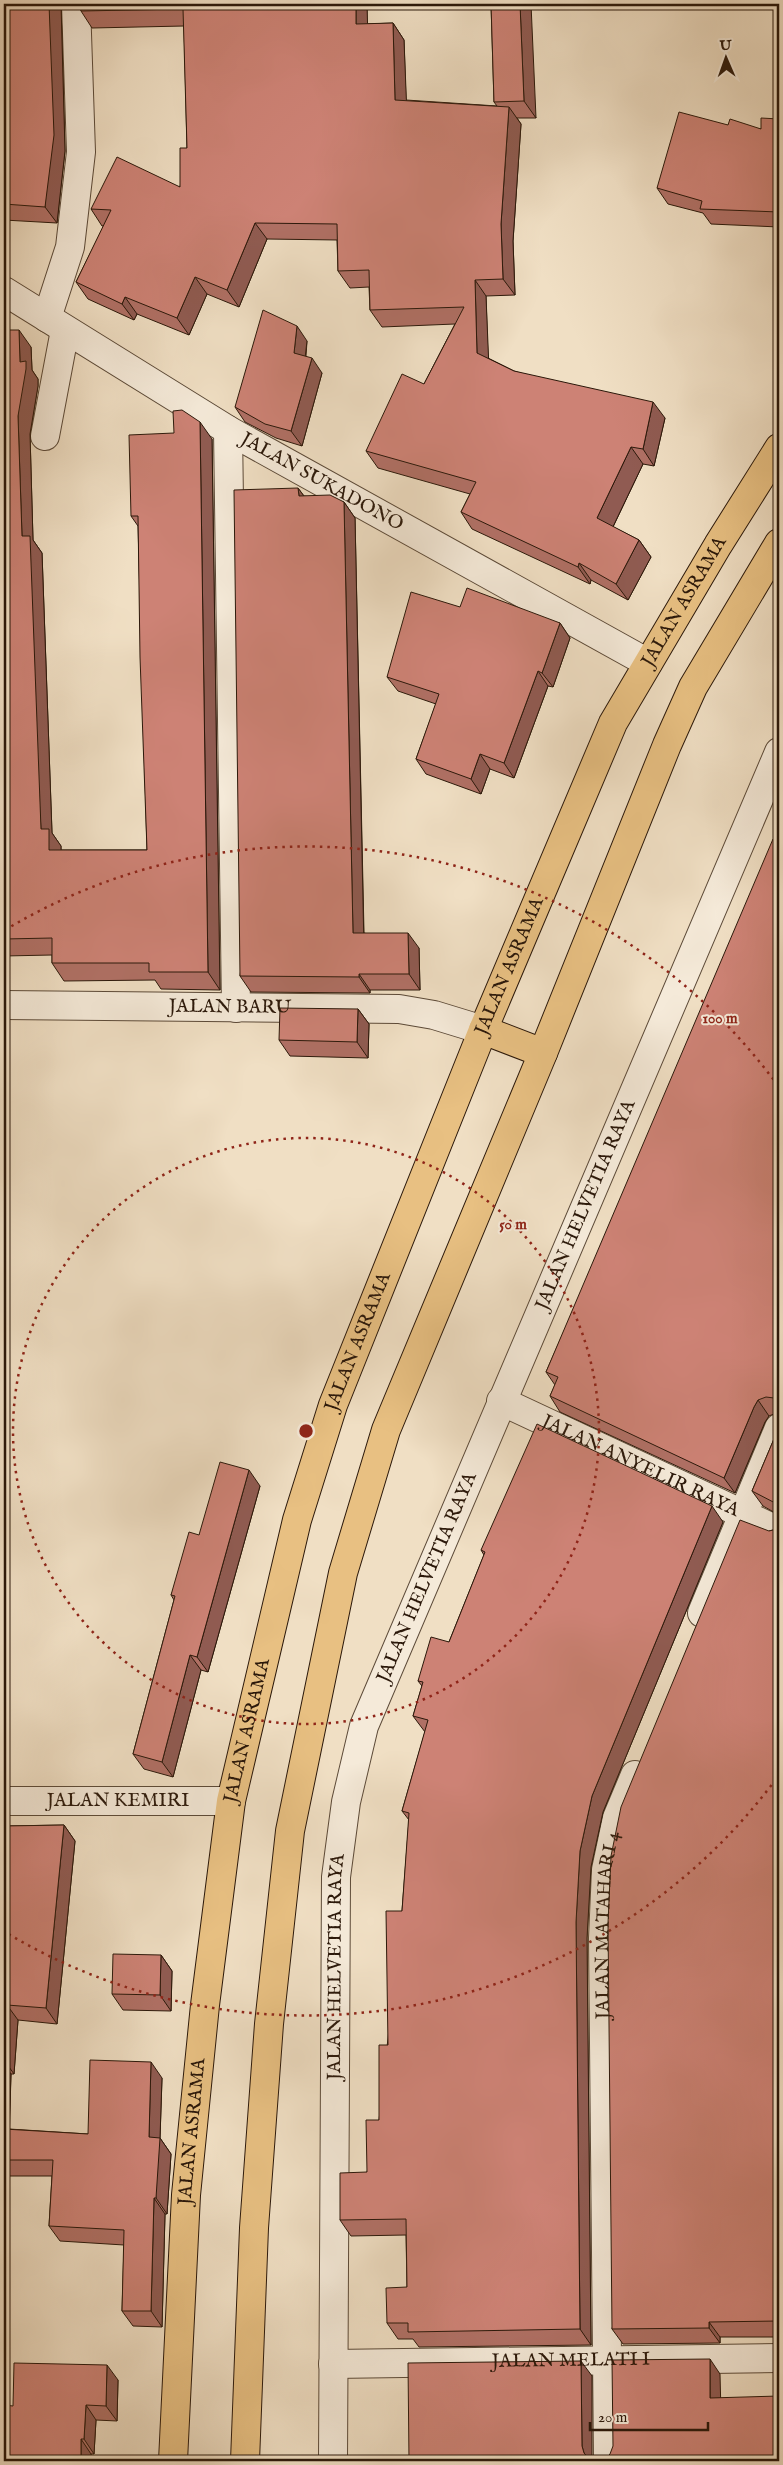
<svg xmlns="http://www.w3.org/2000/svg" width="783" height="2465" viewBox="0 0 783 2465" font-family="'IM FELL English',serif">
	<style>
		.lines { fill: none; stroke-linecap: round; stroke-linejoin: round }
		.minor-casing { stroke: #5c4a38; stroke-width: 30 }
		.tertiary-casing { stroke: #5c4a38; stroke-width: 30 }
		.trunk-casing { stroke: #2b180a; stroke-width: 30 }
		.minor { stroke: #f5ead9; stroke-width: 28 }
		.tertiary { stroke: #f5ead9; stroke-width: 28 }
		.trunk { stroke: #e8c082; stroke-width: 28 }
		.wall { fill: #b07065; stroke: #2b180a }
		.shaded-wall { fill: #905b52; stroke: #2b180a }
		.building { fill: #cd8275; stroke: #2b180a }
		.ring { fill: none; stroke: #8f2418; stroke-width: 2.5; stroke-dasharray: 2.5 5 }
		.labels { text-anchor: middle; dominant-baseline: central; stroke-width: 4; stroke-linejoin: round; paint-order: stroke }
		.street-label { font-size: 19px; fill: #2b180a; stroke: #f5ead9 }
		.centre { fill: #8f2418; stroke: #f5ead9; stroke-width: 2.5 }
		.ring-label { font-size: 15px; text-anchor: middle; font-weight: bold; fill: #8f2418; stroke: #f5ead9; stroke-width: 4; stroke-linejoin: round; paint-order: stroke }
	</style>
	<rect width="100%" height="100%" fill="#f0dfc4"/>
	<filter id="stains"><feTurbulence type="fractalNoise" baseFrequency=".004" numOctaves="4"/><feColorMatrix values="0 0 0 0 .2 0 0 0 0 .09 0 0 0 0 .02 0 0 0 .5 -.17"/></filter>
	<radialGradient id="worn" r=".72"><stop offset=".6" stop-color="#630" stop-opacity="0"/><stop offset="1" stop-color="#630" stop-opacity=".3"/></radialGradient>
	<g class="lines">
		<defs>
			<g id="minor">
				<path d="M47 318 70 247 81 152 76 4"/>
				<path d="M228 430 236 1008"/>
				<path d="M45 436 65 330"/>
				<path id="s1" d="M501 1401 779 1531"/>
				<path d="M702 1613 779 1428"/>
				<path id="s2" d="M4 1801H231"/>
				<path id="s3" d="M333 2364 779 2358"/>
				<path id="s4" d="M333 2461 336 1877 346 1802 364 1726 779 752"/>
				<path id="s5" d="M608 2461 603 1938 606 1870 617 1818 635 1775"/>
			</g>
			<g id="tertiary">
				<path id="s6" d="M4 291 228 430 648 663"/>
				<path id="s7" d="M4 1005 399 1009 434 1015 483 1030"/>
			</g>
			<g id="trunk">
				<path d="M483 1030 543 1053"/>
				<path id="s8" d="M173 2461 186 2195 205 2005 231 1801 297 1520 333 1405 483 1030 613 723 718 545 779 448"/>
				<path d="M245 2461 254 2228 269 2024 290 1831 343 1573 386 1430 543 1053 667 745 693 687 779 543"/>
			</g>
		</defs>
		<!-- minor casing -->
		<use href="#minor" class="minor-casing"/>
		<!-- tertiary casing -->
		<use href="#tertiary" class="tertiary-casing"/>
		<!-- trunk casing -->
		<use href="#trunk" class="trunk-casing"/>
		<!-- minor -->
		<use href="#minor" class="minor"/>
		<!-- tertiary -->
		<use href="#tertiary" class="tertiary"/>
		<!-- trunk -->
		<use href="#trunk" class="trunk"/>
	</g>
	<!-- wall -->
	<path class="wall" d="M4 4H61L65 151 57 223 4 220Z
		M80 4H367V24L393 23 404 40 406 100 497 106 494 102 491 4 536 118H517L521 124 513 241 515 295 486 296 488 358 514 371 665 418 654 466 643 464 613 527 639 540 651 557 628 600 591 580 590 584 472 529 461 512 470 494 378 468 366 451 424 384 455 324 382 327 370 310 369 287 350 288 338 271 337 240 267 239 239 307 207 294 189 335 137 314 134 320 88 299 76 282 104 226H102L91 209 180 187 187 148 184 26 92 28 81 11Z
		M779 119V227L711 224 703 213 668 204 657 188 728 125 761 129Z
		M4 330 31 347 32 370 38 379V386L30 434 33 540 42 553 52 833 61 846V850H147L138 526 131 516 212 439 220 990 161 989 155 980 64 981 52 963V955L4 956Z
		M307 341 306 356 322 373 302 446 276 438 245 422 235 407Z
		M298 488 304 496 344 502 355 518 364 933 419 948 420 990H370V993L251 992 240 976Z
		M460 607 560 623 570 638 553 687 548 686 514 778 490 769 481 794 426 774 416 759 436 704 398 691 387 677Z
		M779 842V1413H776L769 1416 765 1422 735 1493 560 1412 550 1396 555 1385 546 1372Z
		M358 1009 369 1024 368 1058 290 1056 279 1040Z
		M779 1427V1515L763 1506 752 1491Z
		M260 1486 208 1672 201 1670 173 1777 144 1769 133 1754 174 1600 171 1595 199 1535Z
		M723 1522 603 1812 591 1867 587 1938 591 2345 419 2347 413 2339H398L387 2323 407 2287 406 2235 351 2236 340 2220 367 2172 379 2120 402 1911 409 1820 402 1811 425 1732 413 1716 422 1686 418 1681 449 1642 484 1555 481 1550Z
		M779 1525V2337H720V2343L623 2344 612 2329 769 1531 777 1529Z
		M64 1825 75 1841 57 2024 18 2020 14 2074H11L9 2129 88 2134 162 2078 160 2138 171 2154 167 2214H165L162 2327 133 2326 122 2311 124 2245 60 2241 49 2226 52 2176H4V1826Z
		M161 1955 172 1971 171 2011 123 2010 112 1994Z
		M118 2380 117 2421 96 2420 94 2454H91V2461H4L13 2406Z"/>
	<!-- shaded-wall -->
	<path class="shaded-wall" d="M49 4H61L65 151 57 223 45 207Z
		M356 4H367L368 41 356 24Z
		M520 4H531L536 118 524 101Z
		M393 23 404 40 407 116 395 100Z
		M509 107 521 124 513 241 515 295 503 279 501 224Z
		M255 223 267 239 239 307 227 290Z
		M195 277 207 294 189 335 177 318Z
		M475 280 486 296 489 369 477 353Z
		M125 297 137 314 134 320 122 304Z
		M297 326 307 341 304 367 294 353Z
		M19 330 31 347 32 370 38 379V386L30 434 33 540 42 553 52 833 61 846V867L49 850 41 829 22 536 18 416 20 362Z
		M312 358 322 373 302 446 291 431Z
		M653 402 665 418 654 466 643 449Z
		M200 422 212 439 220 990 208 972Z
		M631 447 643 464 609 535 597 518Z
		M298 488 309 503 299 496Z
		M344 502 355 518 364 949 353 933Z
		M639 540 651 557 628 600 616 584Z
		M579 563 591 580 590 584 578 567Z
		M560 623 570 638 553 687 542 673Z
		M538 671 548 686 514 778 504 763Z
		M480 754 490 769 481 794 471 779Z
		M408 933 419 948 420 990 409 974Z
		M359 974 370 990V993L359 977Z
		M358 1009 369 1024 368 1058 357 1042Z
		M758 1400 769 1416 765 1422 735 1493 724 1478 754 1407Z
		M249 1470 260 1486 208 1672 197 1657Z
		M712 1506 723 1522 603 1812 591 1867 587 1938 591 2345 580 2329 576 1922 580 1851 592 1796Z
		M190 1655 201 1670 173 1777 162 1762Z
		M64 1825 75 1841 57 2024 46 2008Z
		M161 1955 172 1971 171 2011 160 1995Z
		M7 2005 18 2020 14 2074 4 2060Z
		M151 2062 162 2078 160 2138 171 2154 167 2214 156 2198 149 2137Z
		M4 2064 11 2074 9 2144 4 2137Z
		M154 2198 165 2214 162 2327 151 2311Z
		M709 2322 720 2337V2343L709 2328Z
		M710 2359 720 2374 721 2414 710 2398Z
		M581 2361 592 2376V2461H589L584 2453 582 2446Z
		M107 2365 118 2380 117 2421 106 2406Z
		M86 2405 96 2420 94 2454 84 2439Z
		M81 2439 91 2454V2461H81Z"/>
	<!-- building -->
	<path class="building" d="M4 4H49L54 135 45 207 4 204Z
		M80 4H356V24L393 23 395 100 509 107 501 224 503 279 475 280 477 353 514 371 653 402 643 449 631 447 597 518 639 540 616 584 579 563 578 567 461 512 476 482 366 451 402 374 424 384 464 307 370 310 369 270 338 271 337 224 255 223 227 290 195 277 177 318 125 297 122 304 76 282 111 210 91 209 117 157 180 187V148H187L183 9 81 11Z
		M491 4H520L524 101 494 102Z
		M679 112 728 125 730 119 761 129V118L779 119V212L700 209 702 201 657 188Z
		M263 310 297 326 294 353 312 358 291 431 265 424 235 407Z
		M4 330H19L20 362 26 361V369L18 416 22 536H30L41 829H49V850H147L140 657 138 516H131L129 435 174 433 173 411 182 410 200 422 208 972H149V963H52V938L4 939Z
		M298 488 299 496 330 495 344 502 353 933H408L409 974H359V977L240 976 234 490Z
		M467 588 560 623 542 673 538 671 504 763 480 754 471 779 416 759 439 694 387 677 411 592 460 607Z
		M773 839 779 842V1402L774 1398 766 1397 758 1400 754 1407 724 1478 550 1396 558 1377 546 1372Z
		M280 1008 358 1009 357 1042 279 1040Z
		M537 1424 712 1506 592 1796 580 1851 576 1922 580 2329 408 2332V2323H387L386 2288 407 2287 406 2219 340 2220V2173L367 2172 366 2120H379V2045H388L386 1911H402L409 1813 402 1811 428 1720 413 1716 423 1682 418 1681 431 1637 449 1642 485 1552 481 1550Z
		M779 1427V1505L752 1491Z
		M220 1462 249 1470 197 1657 190 1655 162 1762 133 1754 175 1596 171 1595 189 1532 199 1535Z
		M740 1520 769 1531 777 1529 779 1525V2333L778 2331V2321L709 2322V2328L612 2329 608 1923 611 1856 621 1807Z
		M64 1825 46 2008 7 2005 4 2050V1826Z
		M113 1954 161 1955 160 1995 112 1994Z
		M90 2060 151 2062 149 2137 160 2138 156 2198H154L151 2311H122L124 2230 49 2226 53 2160H4V2129L88 2134Z
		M779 2352V2461H409L408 2363 581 2361 582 2446 584 2453 589 2459 597 2461 605 2459 610 2454 613 2446 612 2360 710 2359V2398L779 2396 778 2354Z
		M14 2363 107 2365 106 2406 86 2405 84 2439H81V2461H4V2405L13 2406Z"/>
	<!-- distance rings -->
	<g class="ring">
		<circle cx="306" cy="1431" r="293"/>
		<path d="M776 1779A585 585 0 0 1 5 1932M5 930A585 585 0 0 1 776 1083"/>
	</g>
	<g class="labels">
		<!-- street labels -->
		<g class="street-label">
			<text stroke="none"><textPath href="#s6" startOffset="371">JALAN SUKADONO</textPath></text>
			<text stroke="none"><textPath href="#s8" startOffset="1950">JALAN ASRAMA</textPath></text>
			<text stroke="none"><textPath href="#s8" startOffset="1545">JALAN ASRAMA</textPath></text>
			<text stroke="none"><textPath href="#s7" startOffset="226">JALAN BARU</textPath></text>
			<text stroke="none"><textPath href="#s4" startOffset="1304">JALAN HELVETIA RAYA</textPath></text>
			<text stroke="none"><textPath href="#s8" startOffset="1140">JALAN ASRAMA</textPath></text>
			<text stroke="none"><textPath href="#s1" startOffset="154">JALAN ANYELIR RAYA</textPath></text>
			<text stroke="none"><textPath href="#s4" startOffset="899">JALAN HELVETIA RAYA</textPath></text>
			<text stroke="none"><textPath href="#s8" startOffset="735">JALAN ASRAMA</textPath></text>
			<text stroke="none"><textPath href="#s2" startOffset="114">JALAN KEMIRI</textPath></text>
			<text stroke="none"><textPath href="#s5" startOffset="536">JALAN MATAHARI 4</textPath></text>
			<text stroke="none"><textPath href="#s4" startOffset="494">JALAN HELVETIA RAYA</textPath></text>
			<text stroke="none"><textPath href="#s8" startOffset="330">JALAN ASRAMA</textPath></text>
			<text stroke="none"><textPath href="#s3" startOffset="238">JALAN MELATI I</textPath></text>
		</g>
	</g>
	<circle cx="306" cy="1431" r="8" class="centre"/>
	<g class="ring-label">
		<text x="720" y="1023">100 m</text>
		<text x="513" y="1229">50 m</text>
	</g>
	<!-- margin -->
	<rect width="783" height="2465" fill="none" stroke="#f0dfc4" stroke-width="20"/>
	<rect x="5" y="5" width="773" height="2455" fill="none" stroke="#2b180a" stroke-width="2.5"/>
	<rect x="10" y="10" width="763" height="2445" fill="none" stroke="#2b180a"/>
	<!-- north arrow -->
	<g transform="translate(726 58) rotate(358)" stroke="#f5ead9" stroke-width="4" paint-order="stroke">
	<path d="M0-4L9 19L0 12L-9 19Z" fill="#2b180a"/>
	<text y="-8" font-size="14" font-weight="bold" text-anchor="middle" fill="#2b180a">U</text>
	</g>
	<!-- scale -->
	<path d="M590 2422v8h118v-8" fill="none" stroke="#2b180a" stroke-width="2.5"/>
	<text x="598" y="2422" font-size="15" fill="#2b180a" stroke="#f5ead9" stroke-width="4" paint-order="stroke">20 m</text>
	<rect width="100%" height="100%" filter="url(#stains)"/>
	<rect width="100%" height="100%" fill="url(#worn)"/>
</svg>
